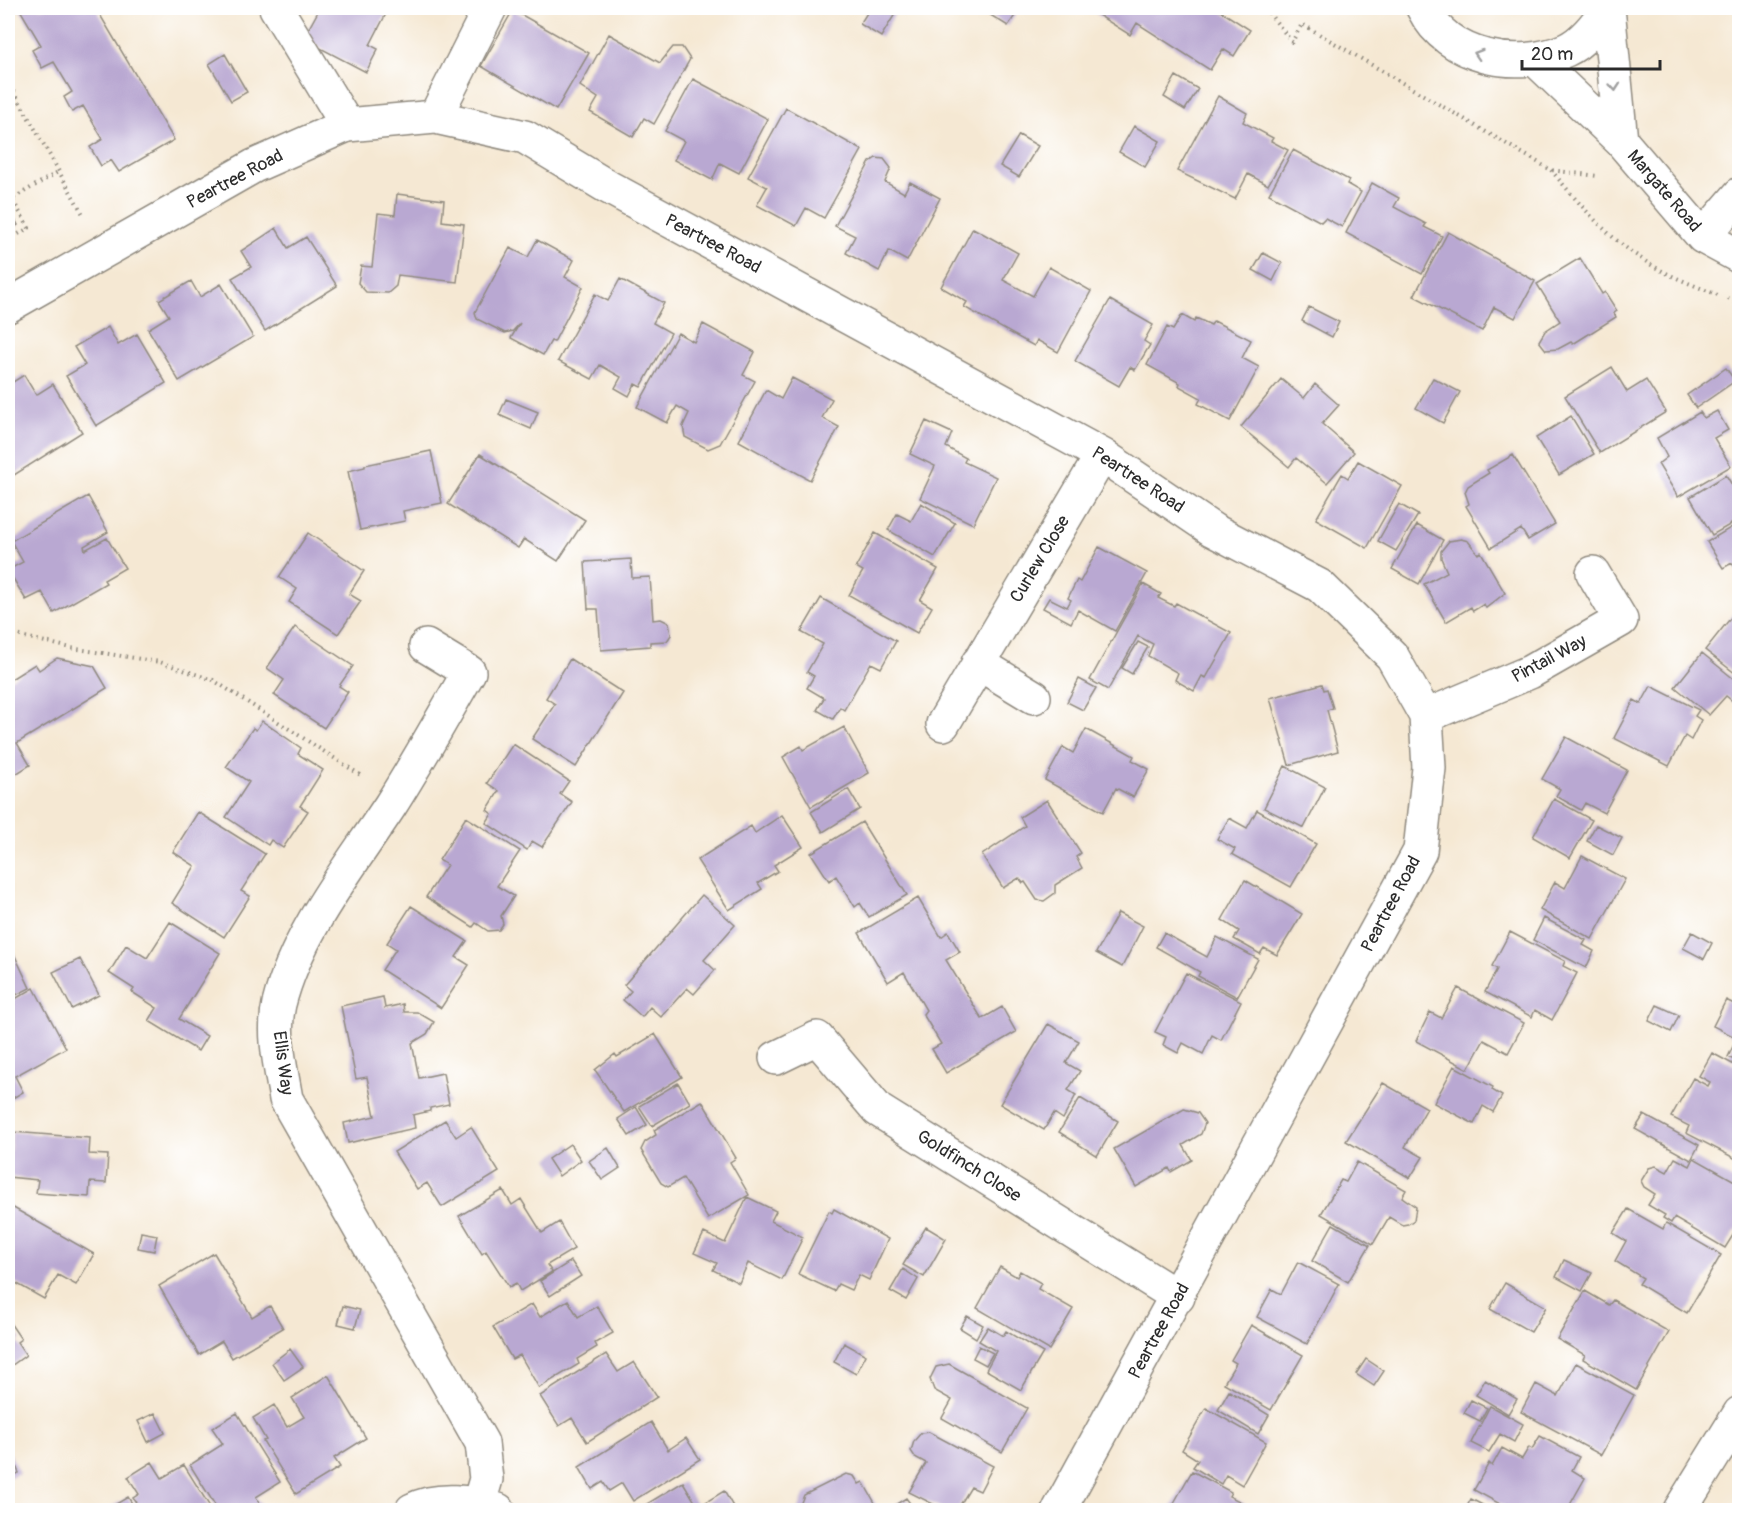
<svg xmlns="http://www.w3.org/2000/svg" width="1747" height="1518" viewBox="0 0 1747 1518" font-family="Pangolin,sans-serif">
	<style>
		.building { fill: #b9a8d2 }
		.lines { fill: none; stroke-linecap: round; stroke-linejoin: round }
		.minor-casing { stroke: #908a7f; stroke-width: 36 }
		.path { stroke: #908a7f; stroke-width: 4; stroke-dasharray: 1.5 4.5; stroke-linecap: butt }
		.minor { stroke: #fff; stroke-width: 33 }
		.oneway { stroke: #a0a0a0 }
		.labels { text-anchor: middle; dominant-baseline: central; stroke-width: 6; stroke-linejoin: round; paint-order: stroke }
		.street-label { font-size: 18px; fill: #2b2b2b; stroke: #fff }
	</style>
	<rect width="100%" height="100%" fill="#fff"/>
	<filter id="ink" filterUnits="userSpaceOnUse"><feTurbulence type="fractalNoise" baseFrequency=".0167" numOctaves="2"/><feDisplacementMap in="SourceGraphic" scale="12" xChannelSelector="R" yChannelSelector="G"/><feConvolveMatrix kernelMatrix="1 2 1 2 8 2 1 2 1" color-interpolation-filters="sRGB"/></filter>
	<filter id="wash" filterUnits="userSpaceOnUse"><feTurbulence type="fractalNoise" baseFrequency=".008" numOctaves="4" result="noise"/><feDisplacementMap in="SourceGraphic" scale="24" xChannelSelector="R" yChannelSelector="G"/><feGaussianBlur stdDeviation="1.35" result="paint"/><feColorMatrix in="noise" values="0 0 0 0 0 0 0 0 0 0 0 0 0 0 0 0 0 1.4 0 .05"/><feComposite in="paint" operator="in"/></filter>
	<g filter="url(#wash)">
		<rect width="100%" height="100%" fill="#f5e8d3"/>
		<g id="blocks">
			<!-- building -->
			<path class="building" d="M19 8H96L174 140 119 172 111 160 101 166 90 147 103 139 83 106 72 112 64 97 72 92 54 62 42 68 32 50 41 45Z
				M320 8H389L370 45 378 49 366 72 303 39Z
				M870 8H885L895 14 881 37 860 24Z
				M979 8H1020L1008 26Z
				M1087 8H1216L1250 30 1234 56 1223 49 1210 70 1137 23 1130 35Z
				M513 10 589 53 556 110 481 66Z
				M609 34 660 63 673 47H682L690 59 654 124 644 118 633 137 590 112 598 98 580 86Z
				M225 54 247 92 231 101 209 64Z
				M1176 76 1198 89 1185 110 1164 97Z
				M693 79 768 119 739 173 720 163 712 180 674 160 684 141 665 131Z
				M1218 96 1247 113 1243 122 1273 138 1271 141 1288 150 1268 185 1248 174 1235 199 1177 171Z
				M786 108 862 150 824 218 806 208 796 226 757 205 767 187 748 177Z
				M1134 126 1160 141 1145 167 1119 152Z
				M1019 135 1038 146 1019 177 1000 166Z
				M1293 150 1349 180 1347 184 1361 192 1342 227 1325 218 1321 222 1269 194Z
				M876 158 884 159 891 168 885 182 904 193 910 182 940 198 907 261 889 251 879 271 846 253 855 236 835 226 870 162Z
				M1372 183 1399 198 1394 207 1426 224 1424 227 1442 236 1422 274 1346 233Z
				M397 194 444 200 442 221 464 224 457 282 398 275 396 286 388 293 366 292 358 283 361 266 372 267 378 213 395 215Z
				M8 207 18 225 8 231Z
				M276 228 288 248 306 237 337 286 265 331 232 278 251 267 241 251Z
				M973 228 1018 253 1003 280 1033 296 1049 267 1091 291 1058 352 1037 340 1034 346 964 307 967 302 941 287Z
				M1448 232 1535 281 1515 318 1494 307 1482 331 1414 296Z
				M537 240 574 260 565 277 583 287 554 342 551 341 543 355 511 338 520 323 513 331 505 333 477 319 475 312 510 248 528 257Z
				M1263 253 1282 263 1273 281 1253 270Z
				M1580 258 1602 294 1605 292 1617 311 1614 313 1616 317 1573 344 1571 342 1558 349 1546 350 1539 341 1545 331 1560 321 1537 284Z
				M620 279 664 303 653 323 671 333 641 387 635 384 629 396 615 388 621 377 600 365 592 379 558 361 595 294 608 301Z
				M191 281 200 297 221 284 253 337 179 381 148 329 169 316 159 300Z
				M1110 300 1153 325 1144 341 1150 345 1135 370 1130 367 1119 386 1075 361Z
				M1309 307 1339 322 1332 337 1302 321Z
				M1182 315 1194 322 1196 318 1211 325 1214 321 1251 340 1242 358 1259 367 1230 421 1198 404 1201 398 1179 386 1180 383 1147 365 1167 327 1173 330Z
				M703 324 755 352 743 375 755 381 720 444 708 449 685 437 683 426 689 413 677 406 667 423 637 407 678 333 694 342Z
				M108 327 118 345 137 334 166 383 96 426 66 376 85 365 74 347Z
				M1612 367 1627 392 1646 380 1666 412 1600 453 1565 396Z
				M1726 368 1735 381 1696 408 1687 395Z
				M24 375 36 395 53 384 82 432 11 477 8 472V385Z
				M792 378 832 399 822 418 839 427 810 480 739 441 766 390 781 399Z
				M1433 378 1460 392 1443 423 1416 408Z
				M1281 379 1304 398 1315 384 1339 405 1322 424 1354 452 1327 483 1296 458 1289 467 1241 427Z
				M506 399 538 412 531 429 499 415Z
				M1717 411 1728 430 1714 438 1731 466 1678 497 1658 464 1667 457 1657 438 1700 412 1704 418Z
				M1571 416 1594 454 1559 475 1536 438Z
				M926 421 952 433 946 447 966 458 964 462 996 477 973 524 920 498 935 466 910 454Z
				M431 451 442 503 403 511 405 521 360 530 348 471 365 467V465Z
				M480 454 585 520 558 561 524 539 518 548 448 504Z
				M1513 455 1555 524 1528 540 1521 529 1491 548 1466 506 1469 504 1465 492 1468 486 1489 473 1487 470Z
				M1358 461 1402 486 1367 548 1316 519 1342 474 1348 478Z
				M1726 475 1740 498V519L1712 535 1690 497Z
				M88 496 108 532 84 546 85 550 107 538 125 568 104 580 106 583 54 613 42 592 26 600 8 570 23 562 11 541Z
				M921 503 955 523 935 557 888 530 897 514 911 521Z
				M1399 504 1418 515 1396 551 1378 541Z
				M1740 522V574L1732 563 1723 568 1707 542Z
				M1417 525 1443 540 1419 584 1392 569Z
				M308 533 364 571 349 594 361 601 338 634 289 602 297 589 279 577Z
				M875 533 938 569 920 600 932 607 917 633 849 595 863 571 856 567Z
				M1461 539 1468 541 1478 554 1481 552 1505 593 1486 608 1484 604 1473 611 1471 607 1446 622 1424 584 1447 572 1441 558V551L1449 541Z
				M1099 547 1147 573 1115 631 1078 610 1071 623 1043 608 1049 598 1067 607 1071 600 1068 598 1077 580 1080 582Z
				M631 559 632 578 650 577 653 620 661 619 669 623 671 635 667 641 650 642V646L601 650 598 609H588L585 562Z
				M1143 584 1161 594 1158 598 1174 606 1176 603 1231 633 1206 678 1202 676 1194 691 1175 680 1178 673 1148 656 1153 644 1138 636 1108 690 1090 680Z
				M821 598 896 641 881 668 871 663 844 710 840 707 833 719 817 710 824 698 807 688 814 676 807 672 823 644 801 632Z
				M1737 610 1740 612V677L1705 650Z
				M295 627 353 666 339 686 348 692 324 728 274 695 284 680 267 668Z
				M1138 642 1148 647 1132 674 1122 668Z
				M1702 653 1740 684V707L1726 696 1709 715 1675 687Z
				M57 658 94 666 107 688 17 743 30 765 8 779V681L35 664 39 670Z
				M570 659 623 693 576 767 532 739 555 704 546 698Z
				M1079 679 1096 688 1083 710 1067 702Z
				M1322 684 1324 690 1327 689 1333 708 1327 710 1338 751 1289 765 1270 698Z
				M1651 686 1699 710 1695 716 1701 720 1691 740 1685 736 1669 766 1614 738 1634 700 1641 704Z
				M262 721 301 748 298 754 323 770 300 806 308 811 283 848 271 840 268 845 226 817 249 782 226 767 253 728 256 730Z
				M844 727 869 773 811 807 783 757 801 746 803 750Z
				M1086 729 1134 756 1132 760 1149 769 1133 797 1116 788 1103 812 1045 780 1063 747 1073 753Z
				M1566 737 1627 770 1604 813 1585 803 1581 810 1556 796 1560 789 1542 779Z
				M513 744 569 781 560 794 572 802 542 847 532 841 527 850 486 823 492 814 487 810 499 791 487 783Z
				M1285 766 1325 787 1304 828 1264 808Z
				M848 789 860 809 823 832 811 812Z
				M1554 799 1592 820 1570 858 1533 837Z
				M1047 800 1081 853 1076 857 1082 868 1055 885V893L1044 901 1037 900 1025 882 1023 883 1019 878 1003 888 982 855 1025 826 1020 817Z
				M1257 810 1316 844 1291 887 1232 854 1235 849 1217 839 1229 818 1247 828Z
				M198 812 265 854 241 891 250 896 224 937 172 903 195 866 173 852Z
				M782 815 803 847 774 865 778 871 758 883 762 889 729 910 697 860 751 826 755 833Z
				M466 817 520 851 497 886 514 896 501 916 503 924 499 930 488 931 476 923 473 927 426 897 447 865 439 860Z
				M862 822 907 895 869 917 860 903 855 907 836 876 829 881 811 853Z
				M1596 825 1622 838 1613 855 1587 841Z
				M1582 856 1625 879 1592 939 1540 910 1555 882 1565 888Z
				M1245 880 1302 914 1277 955 1264 948 1260 954 1234 939 1239 931 1222 920Z
				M702 895 735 925 704 960 715 970 694 994 687 988 661 1017 650 1007 642 1017 623 1000 631 991 624 985Z
				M918 898 941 937 948 932 960 952 946 960 982 1019 1002 1007 1016 1032 946 1073 932 1049 941 1044 923 1014 926 1010 904 972 888 982 859 933Z
				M411 906 467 941 456 957 469 965 441 1008 382 970 396 949 387 943Z
				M1118 913 1143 926 1122 967 1096 953Z
				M1544 918 1586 940 1583 945 1594 951 1586 968 1533 940Z
				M170 922 220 953 179 1019 207 1036 198 1051 149 1021 157 1008 132 992 134 989 109 973 126 945 147 958Z
				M1510 932 1565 961 1563 966 1577 973 1552 1020 1535 1010 1532 1017 1485 992 1497 969 1492 966Z
				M1692 932 1712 943 1704 959 1683 948Z
				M1164 933 1207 957 1217 937 1258 959 1237 997 1198 976 1200 972 1156 947Z
				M8 941 30 988 8 999Z
				M80 959 99 995 72 1009 53 972Z
				M1186 973 1241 1001 1221 1040 1212 1035 1203 1054 1183 1043 1178 1053 1163 1045 1166 1037 1155 1032Z
				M34 988 66 1048 15 1076 23 1092 8 1101V1003Z
				M1458 988 1524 1023 1508 1053 1484 1040 1468 1069 1416 1041 1430 1012 1441 1018Z
				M383 997 385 1008 403 1004 404 1012H417L434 1022 427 1034 412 1043 419 1078 443 1073 449 1104 430 1108V1111L413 1115 415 1128 348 1143 344 1123 375 1116 367 1077 356 1079 341 1006Z
				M1726 1000 1740 1007V1063L1728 1057 1737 1038 1713 1026Z
				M1657 1005 1679 1015 1671 1032 1649 1021Z
				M1048 1024 1079 1041 1066 1063 1080 1071 1068 1090 1076 1095 1063 1119 1054 1113 1044 1130 1000 1104Z
				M655 1034 682 1077 624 1112 595 1070 615 1054 617 1057Z
				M1712 1053 1740 1068V1161L1686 1133 1689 1126 1671 1117 1693 1078 1708 1086 1710 1082 1699 1076Z
				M1454 1066 1493 1087 1492 1090 1502 1096 1493 1112 1483 1106 1474 1124 1434 1103Z
				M678 1083 690 1103 652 1126 639 1106Z
				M1383 1083 1427 1108 1405 1147 1423 1157 1410 1178 1346 1141Z
				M1080 1098 1118 1121 1097 1156 1059 1132Z
				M702 1101 736 1158 730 1162 749 1195 708 1219 683 1178 668 1187 661 1183 641 1150 645 1142 656 1135 654 1130Z
				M636 1107 647 1125 629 1136 618 1119Z
				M1184 1109 1198 1113 1205 1123 1201 1134 1183 1145 1192 1160 1171 1172 1169 1168 1136 1187 1114 1149Z
				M1644 1115 1699 1145 1691 1160 1635 1129Z
				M445 1120 456 1137 471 1127 499 1172 442 1207 427 1183 417 1189 394 1152Z
				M12 1132 90 1138 89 1154 108 1155 106 1183 90 1182 89 1197 36 1193 38 1180 8 1177Z
				M570 1144 581 1160 559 1176 548 1159Z
				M608 1148 620 1168 602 1180 589 1161Z
				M1675 1158 1690 1166 1694 1158 1740 1184V1224L1725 1248 1674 1218 1671 1223 1663 1218 1665 1215 1648 1205 1655 1194 1644 1187 1641 1181 1649 1168 1656 1166 1667 1172Z
				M1357 1162 1406 1190 1402 1197 1416 1207 1414 1220 1408 1224 1402 1225 1389 1217 1373 1244 1321 1214 1341 1180 1346 1182Z
				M503 1190 512 1205 521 1199 542 1233 559 1222 574 1249 547 1265 552 1272 520 1291 516 1283 509 1287 486 1251 482 1254 459 1216Z
				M747 1197 776 1211 771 1221 803 1237 782 1280 748 1263 739 1283 713 1270 717 1263 694 1253 704 1233 725 1243Z
				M10 1206 94 1254 76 1285 58 1275 44 1299 14 1282 12 1261 8 1258V1210Z
				M834 1209 888 1239 869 1280 859 1275 851 1290 838 1284 834 1291 798 1274 829 1211 832 1213Z
				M1628 1209 1663 1229 1666 1223 1721 1255 1687 1313 1639 1284 1643 1278 1615 1261 1626 1241 1613 1233Z
				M1333 1224 1370 1245 1348 1282 1312 1261Z
				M926 1227 946 1239 924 1277 903 1265Z
				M141 1232 157 1235 154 1251 138 1248Z
				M214 1253 252 1317 270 1306 283 1328 232 1358 222 1341 199 1355 159 1286Z
				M1564 1260 1592 1273 1582 1291 1556 1277Z
				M571 1261 581 1276 550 1296 540 1281Z
				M1298 1262 1339 1284 1307 1344 1257 1317 1272 1289 1281 1294Z
				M1000 1267 1017 1277 1020 1271 1041 1283 1038 1289 1073 1309 1049 1350 977 1308Z
				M903 1269 918 1279 906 1300 890 1291Z
				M1505 1283 1546 1307 1531 1332 1490 1309Z
				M1585 1291 1609 1305 1613 1300 1669 1332 1636 1390 1583 1359 1585 1355 1557 1339Z
				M568 1300 578 1317 597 1306 613 1333 595 1343 597 1347 577 1359 579 1364 539 1388 520 1355 512 1359 493 1327 532 1304 540 1317Z
				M343 1306 360 1310 355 1328 338 1324Z
				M967 1316 983 1325 976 1338 960 1328Z
				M8 1320 21 1339 17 1342 26 1355 8 1368Z
				M1251 1325 1303 1355 1271 1410 1224 1383 1236 1363 1231 1360Z
				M988 1327 1003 1336 1006 1331 1043 1353 1021 1390 986 1370 996 1351 979 1341Z
				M844 1343 866 1355 856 1374 834 1362Z
				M979 1346 993 1353 986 1365 973 1358Z
				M290 1349 303 1367 284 1380 272 1363Z
				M606 1354 618 1372 634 1362 657 1397 587 1442 572 1418 559 1426 540 1396Z
				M1366 1359 1384 1371 1374 1386 1356 1374Z
				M1576 1363 1634 1395 1601 1455 1521 1412 1536 1384 1558 1396Z
				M949 1364 1027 1408 1002 1452 942 1418 952 1400 934 1390 930 1379 936 1367Z
				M328 1375 366 1438 334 1458 340 1467 296 1494 263 1441 266 1440 253 1418 274 1405 287 1427 304 1417 292 1398Z
				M1485 1380 1517 1399 1508 1414 1476 1395Z
				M1229 1391 1269 1415 1258 1434 1218 1410Z
				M1471 1400 1487 1408 1480 1421 1464 1413Z
				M1490 1406 1523 1424 1514 1442 1500 1434 1489 1452 1471 1443Z
				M1206 1408 1266 1442 1242 1485 1226 1475 1221 1484 1193 1467 1198 1460 1182 1450Z
				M155 1413 165 1433 148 1442 138 1421Z
				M237 1413 280 1482 256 1497 264 1510H218L190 1465 223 1444 212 1428Z
				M651 1422 668 1450 686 1438 700 1459 633 1501 622 1483 609 1491 603 1482 592 1489 579 1467Z
				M929 1432 993 1466 980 1491 971 1487 957 1510H945L909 1492 926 1463 915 1457 911 1451 914 1441 921 1433Z
				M1540 1436 1579 1457 1572 1470 1585 1478 1567 1510H1511L1474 1490 1489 1463 1492 1466 1502 1448 1522 1459 1529 1447 1532 1449Z
				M10 1453 19 1473 8 1478V1454Z
				M152 1462 162 1478 184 1465 212 1510H141L133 1498 139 1494 128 1477Z
				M1192 1471 1231 1492 1229 1496 1249 1506 1246 1510H1170Z
				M846 1474 854 1476 859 1484 863 1482 879 1510H798L804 1495Z
				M683 1482 698 1507 724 1491 735 1510H637Z
				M128 1497 136 1510H106Z
				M906 1498 915 1510H899L895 1505Z
				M1471 1499 1492 1510H1465Z"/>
		</g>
	</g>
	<g filter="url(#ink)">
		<use href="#blocks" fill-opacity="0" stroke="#908a7f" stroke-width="1.5"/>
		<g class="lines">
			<defs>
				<path id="minor" d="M276 8 347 125
					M1423 8C1448 59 1517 71 1566 50 1584 42 1597 23 1608 8
					M1608 8 1621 141
					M1536 60 1621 141 1703 237 1740 257
					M435 117 490 8
					M1703 237 1740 194
					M8 306 254 166 347 125 435 117 525 137 608 187 1102 455 1213 530 1320 586 1392 656 1426 716 1429 768 1420 851 1059 1510
					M426 646 469 672C443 717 418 762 390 806 350 867 297 932 279 1004 272 1034 281 1069 286 1099L482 1443 486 1479 479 1503
					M978 663 1034 697
					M1426 716 1530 672 1621 620 1593 573
					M943 724 1102 455
					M776 1058 817 1038 878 1110 1178 1297
					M412 1510C436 1497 474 1501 498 1510
					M1680 1510 1740 1413"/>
			</defs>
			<!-- minor casing -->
			<use href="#minor" class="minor-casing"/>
			<!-- path -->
			<path class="path" d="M1265 8 1292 42 1302 24 1551 170 1597 176
				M8 81 84 216
				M1551 170C1578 202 1604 234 1639 257 1663 274 1691 284 1718 295
				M8 240 29 228 12 199 58 172
				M1728 298 1740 303
				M8 633 71 648 160 662 213 680 362 776"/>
			<!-- minor -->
			<use href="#minor" class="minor"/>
		</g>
		<!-- one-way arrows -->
		<defs><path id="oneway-chevron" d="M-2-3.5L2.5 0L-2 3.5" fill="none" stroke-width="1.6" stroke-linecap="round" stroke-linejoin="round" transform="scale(1.5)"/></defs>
		<g class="oneway">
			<use href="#oneway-chevron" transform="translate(1478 54) rotate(-162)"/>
			<use href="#oneway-chevron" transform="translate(1615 87) rotate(85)"/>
		</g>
	</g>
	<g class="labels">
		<!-- street labels -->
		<g class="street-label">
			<text transform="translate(235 179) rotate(-28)">Peartree Road</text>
			<text transform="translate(1664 191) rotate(49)">Margate Road</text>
			<text transform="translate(713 244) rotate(28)">Peartree Road</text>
			<text transform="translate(1138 480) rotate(33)">Peartree Road</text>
			<text transform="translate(1040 559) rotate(-59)">Curlew Close</text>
			<text transform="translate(1549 659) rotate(-28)">Pintail Way</text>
			<text transform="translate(1391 904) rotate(-62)">Peartree Road</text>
			<text transform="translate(283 1063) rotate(83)">Ellis Way</text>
			<text transform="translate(969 1166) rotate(32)">Goldfinch Close</text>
			<text transform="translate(1159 1331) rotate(-61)">Peartree Road</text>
		</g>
	</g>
	<!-- margin -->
	<rect width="1747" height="1518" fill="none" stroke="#fff" stroke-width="30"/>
	<!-- scale -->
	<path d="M1522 60v9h138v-9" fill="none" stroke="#2b2b2b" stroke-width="3"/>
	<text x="1531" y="60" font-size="18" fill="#2b2b2b" stroke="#ffffff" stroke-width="4.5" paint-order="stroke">20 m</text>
</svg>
